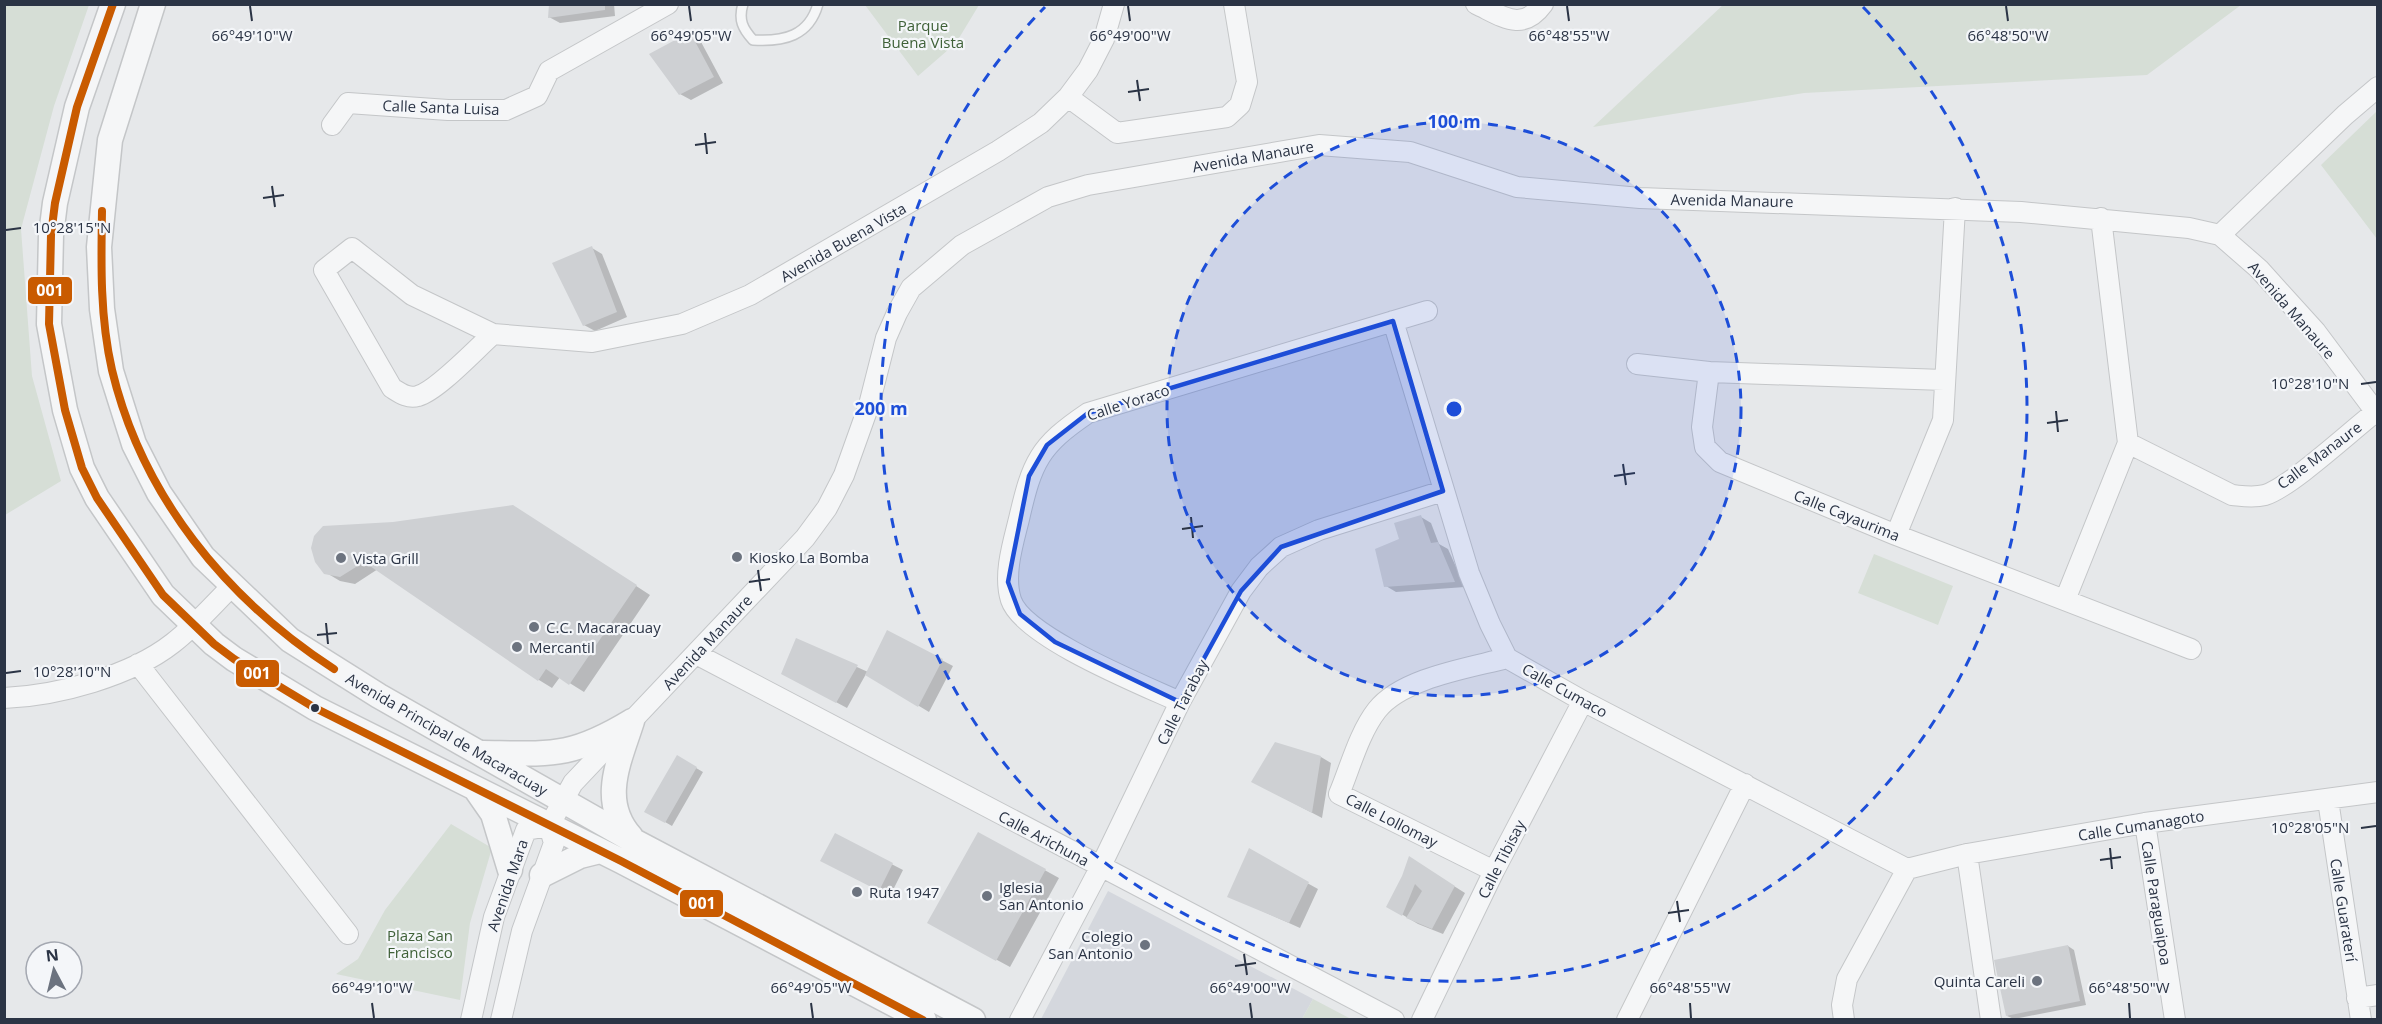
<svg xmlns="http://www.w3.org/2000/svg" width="2382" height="1024" viewBox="0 0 2382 1024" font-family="'Open Sans',sans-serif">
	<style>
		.built { fill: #d4d7dd }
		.green { fill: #d6ded6 }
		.shadow { fill: #0003 }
		.building { fill: #ced0d3 }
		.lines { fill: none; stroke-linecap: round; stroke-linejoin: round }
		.service-casing { stroke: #c4c6c8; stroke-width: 12 }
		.minor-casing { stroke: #c4c6c8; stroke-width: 22 }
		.tertiary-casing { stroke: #c4c6c8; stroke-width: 27 }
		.service { stroke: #f5f6f7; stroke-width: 9 }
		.minor { stroke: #f5f6f7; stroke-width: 20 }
		.tertiary { stroke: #f5f6f7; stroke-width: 24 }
		.bus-1-casing { stroke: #f4f6f9; stroke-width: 12 }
		.bus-1 { stroke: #c95b00; stroke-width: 8 }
		.marked { fill: #1d4ed8; fill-opacity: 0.2; stroke: #1d4ed8; stroke-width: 4.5; stroke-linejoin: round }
		.ticks { fill: none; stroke: #2b3445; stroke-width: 2 }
		.ring { fill: none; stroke: #1d4ed8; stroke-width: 3; stroke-dasharray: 10 8 }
		.poi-dot { fill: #6c737f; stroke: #f4f6f9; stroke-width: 2 }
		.bus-dot { fill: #2b3445; stroke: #f4f6f9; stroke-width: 2 }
		.labels { text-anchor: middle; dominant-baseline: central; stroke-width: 4.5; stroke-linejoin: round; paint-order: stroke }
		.park-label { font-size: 15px; fill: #3f6138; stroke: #f4f6f9 }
		.street-label { font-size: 15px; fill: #2b3445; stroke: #f4f6f9 }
		.poi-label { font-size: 15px; fill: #2b3445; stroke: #f4f6f9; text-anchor: start }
		.ticks-label { font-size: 15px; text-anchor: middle; fill: #2b3445; stroke: #f4f6f9; stroke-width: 4.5; stroke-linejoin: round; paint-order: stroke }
		.centre { fill: #1d4ed8; stroke: #f4f6f9; stroke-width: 3 }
		.ring-label { font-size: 18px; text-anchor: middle; font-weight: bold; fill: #1d4ed8; stroke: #f4f6f9; stroke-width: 4.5; stroke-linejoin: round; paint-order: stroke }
		.line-badge { stroke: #f4f6f9; stroke-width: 2 }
		.badge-label { font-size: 16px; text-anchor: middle; font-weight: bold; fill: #fff }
	</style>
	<rect width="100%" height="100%" fill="#e6e8ea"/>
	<!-- built -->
	<path class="built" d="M1108 891 1313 999 1302 1019H1041Z"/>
	<!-- green -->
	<path class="green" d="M5 4 89 5 54 106 21 229 32 376 61 481 5 515Z
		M1724 4H2241V5L2147 75 1804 93 1593 127Z
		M865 5H979L956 43 918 76Z
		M2377 111V239L2321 165Z
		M1874 554 1953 586 1938 625 1858 593Z
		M451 824 492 848 470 923 460 1000 336 974 358 959 385 910Z
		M1313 999 1351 1019H1302Z"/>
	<!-- shadow -->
	<path class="shadow" d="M550 4H614L615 16 560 23 549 17Z
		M689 34 700 40 723 83 691 100 680 94Z
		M592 248 602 254 627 317 595 331 584 325Z
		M527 515 650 595 584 692 560 677 552 688 539 680 378 569 355 584 340 581 325 572Z
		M1421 517 1431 523 1439 544 1448 549 1465 587 1396 592 1386 586 1400 540Z
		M888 632 953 666 929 712 866 674 847 708 793 679 797 640 868 672Z
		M677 757 703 772 672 826 646 811Z
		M1321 757 1331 763 1322 818 1263 787Z
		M979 834 1059 878 1010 967 929 923Z
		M835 835 903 870 890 896 832 866Z
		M1249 851 1318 889 1300 928 1229 896Z
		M1419 864 1465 893 1443 934 1418 924 1388 906Z
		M2068 946 2074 950 2086 1005 2014 1019 2007 1016Z"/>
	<!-- building -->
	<path class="building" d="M549 4H605V10L548 18Z
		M690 32 714 77 679 95 649 54Z
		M592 246 617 312 583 326 552 263Z
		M513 505 637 585 569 685 546 669 538 681 364 562 340 577 324 574 315 562 311 548 314 536 323 526 393 522Z
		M1421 515 1431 543 1438 542 1455 582 1384 587 1375 549 1399 539 1394 523Z
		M887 630 943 659 918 707 865 675Z
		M796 638 858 665 836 703 781 674Z
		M1275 742 1321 756 1312 813 1251 782Z
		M677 755 697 767 665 823 644 812Z
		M978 832 1046 869 996 961 927 923Z
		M835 833 893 863 879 891 820 861Z
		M1249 848 1309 882 1289 923 1227 897Z
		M1409 856 1455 886 1432 929 1406 918 1422 891 1415 884 1402 916 1386 907 1402 876Z
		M2068 945 2080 1001 2006 1016 1994 960Z"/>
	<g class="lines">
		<defs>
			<path id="service" d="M743 4C738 20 743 29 753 40 784 42 809 36 818 4"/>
			<path id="minor" d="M1476 4C1502 16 1522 33 1543 4
				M1068 97 1117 133 1227 117 1240 105 1247 82 1234 4
				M332 125 348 103 448 110H506L537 96 549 71 668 4
				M2220 235 2345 115 2378 87
				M1393 321 1469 573 1490 624 1507 658 1583 701 1907 869
				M493 334C476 349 437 391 418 396 408 399 400 393 392 388L324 270 352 248 412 295 493 334 592 342 682 324 750 295 998 151 1041 123 1068 97 1088 70 1104 39 1114 4
				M1637 364 1709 372 1944 380
				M1709 372 1702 427 1705 447 1720 462 1896 535 2191 649
				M2128 443 2232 495C2243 496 2253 498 2265 495 2291 487 2353 429 2378 410
				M1896 535 1943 420 1955 208
				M2065 600 2128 443 2101 218
				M696 654 1394 1020
				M138 664 348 934
				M4 698C57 696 131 676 173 643 194 627 213 605 232 586
				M1180 702C1143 685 1023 637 1011 600 1003 575 1013 543 1019 519 1032 462 1039 446 1088 413L1427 311
				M2328 800 2361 1020
				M2145 823 2175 1020
				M549 826 573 783 805 538 827 508 844 475 869 405 886 338 897 313 911 288 962 245 1048 197 1088 185 1319 145 1410 152 1517 187 1640 198 2021 212 2189 228 2220 235 2259 269 2316 332 2378 415
				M1967 854 1991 1020
				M1907 869 1967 854 2145 823 2378 792
				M1494 871 1339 794C1350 768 1359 733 1377 710 1402 678 1469 668 1507 658
				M2357 998 2378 995
				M471 1020 494 917 526 830 549 826
				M501 1020 522 931 554 843 549 826
				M1020 1020 1100 868 1180 702 1241 591 1259 567 1281 547 1319 530 1443 491
				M1422 1020 1494 871 1583 701
				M1627 1020 1745 784
				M1844 1020 1842 1005 1847 979 1907 869"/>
			<path id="tertiary" d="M113 4 77 107 55 203 51 235 49 324 65 410 82 468 97 498 163 595 214 644 234 659 315 708 621 861 924 1020
				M153 4 110 140 99 247 102 309 111 371 134 444 159 493 203 557 290 640 379 696 634 841 973 1020
				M483 753C551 754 571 758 632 721
				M477 791 493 814 510 870
				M631 837C599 801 619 762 632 721
				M542 875 580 856 600 851"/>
		</defs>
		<!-- service casing -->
		<use href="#service" class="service-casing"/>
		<!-- minor casing -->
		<use href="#minor" class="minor-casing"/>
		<!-- tertiary casing -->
		<use href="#tertiary" class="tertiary-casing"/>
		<!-- service -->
		<use href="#service" class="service"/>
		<!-- minor -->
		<use href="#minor" class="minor"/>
		<!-- tertiary -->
		<use href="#tertiary" class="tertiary"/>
		<defs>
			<path id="bus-1" d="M113 4 77 107 55 203 51 235 49 324 65 410 82 468 97 498 163 595 214 644 234 659 315 708 621 861 923 1020
				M102 211C101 264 100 318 112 370 142 496 226 599 334 669"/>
		</defs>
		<!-- bus-1 casing -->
		<use href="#bus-1" class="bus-1-casing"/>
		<!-- bus-1 -->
		<use href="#bus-1" class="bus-1"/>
	</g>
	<!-- marked area -->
	<path class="marked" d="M1393 321 1443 491 1281 547 1241 591 1180 702 1055 642 1020 614 1008 582 1029 476 1047 445 1088 413Z"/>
	<!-- ticks -->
	<path class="ticks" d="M250 6 252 21M689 6 691 21M1128 6 1130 21M1567 6 1569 21M2006 6 2008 21M1137 80 1140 101M1128 92 1149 89M705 133 707 154M695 145 716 142M272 186 275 207M263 198 284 195M6 230 21 228M2361 384 2376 382M2056 411 2058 432M2047 423 2068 420M1623 464 1626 485M1614 476 1635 473M1191 517 1193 538M1182 529 1203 526M758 570 761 591M749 582 770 579M326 623 328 644M317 635 337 633M6 673 21 671M2361 828 2376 826M2110 848 2112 869M2100 860 2121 857M1677 901 1680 922M1668 913 1689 910M1244 954 1247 975M1235 966 1256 963M372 1003 374 1018M811 1003 813 1018M1250 1003 1252 1018M1690 1003 1691 1018M2129 1003 2130 1018"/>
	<!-- distance rings -->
	<circle cx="1454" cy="409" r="287" fill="#1d4ed8" fill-opacity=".12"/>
	<g class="ring">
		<circle cx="1454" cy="409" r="287"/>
		<path d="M1863 7A573 573 0 1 1 1045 7"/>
	</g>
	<!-- markers -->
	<g class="poi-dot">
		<circle cx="737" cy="557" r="6"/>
		<circle cx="341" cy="558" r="6"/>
		<circle cx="534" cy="627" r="6"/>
		<circle cx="517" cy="647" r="6"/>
		<circle cx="857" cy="892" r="6"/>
		<circle cx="987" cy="896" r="6"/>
		<circle cx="1145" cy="945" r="6"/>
		<circle cx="2037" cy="981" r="6"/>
	</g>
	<circle class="bus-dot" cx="315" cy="708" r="5"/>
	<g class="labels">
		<!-- park labels -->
		<g class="park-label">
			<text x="923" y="25">Parque<tspan x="923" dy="17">Buena Vista</tspan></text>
			<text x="420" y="935">Plaza San<tspan x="420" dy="17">Francisco</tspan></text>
		</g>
		<!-- street labels -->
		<g class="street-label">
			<text transform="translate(441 107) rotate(2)">Calle Santa Luisa</text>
			<text transform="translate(1253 156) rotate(-10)">Avenida Manaure</text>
			<text transform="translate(1732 200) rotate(1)">Avenida Manaure</text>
			<text transform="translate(843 242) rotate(-30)">Avenida Buena Vista</text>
			<text transform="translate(2292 310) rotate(49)">Avenida Manaure</text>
			<text transform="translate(1128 402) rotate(-18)">Calle Yoraco</text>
			<text transform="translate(2319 455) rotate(-37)">Calle Manaure</text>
			<text transform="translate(1847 515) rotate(22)">Calle Cayaurima</text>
			<text transform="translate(707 642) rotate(-47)">Avenida Manaure</text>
			<text transform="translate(1565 690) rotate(29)">Calle Cumaco</text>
			<text transform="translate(1182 702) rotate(-63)">Calle Tarabay</text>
			<text transform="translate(447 734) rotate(30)">Avenida Principal de Macaracuay</text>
			<text transform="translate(1392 820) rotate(27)">Calle Lollomay</text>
			<text transform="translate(2141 825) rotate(-9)">Calle Cumanagoto</text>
			<text transform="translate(1044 838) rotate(28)">Calle Arichuna</text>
			<text transform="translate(1501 859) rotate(-63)">Calle Tibisay</text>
			<text transform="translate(507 885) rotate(-71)">Avenida Mara</text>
			<text transform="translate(2157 903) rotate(81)">Calle Paraguaipoa</text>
			<text transform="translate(2344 910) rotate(81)">Calle Guaraterí</text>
		</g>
		<!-- poi labels -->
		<g class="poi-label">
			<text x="749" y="557">Kiosko La Bomba</text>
			<text x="353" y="558">Vista Grill</text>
			<text x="546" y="627">C.C. Macaracuay</text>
			<text x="529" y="647">Mercantil</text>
			<text x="999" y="887">Iglesia<tspan x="999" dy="17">San Antonio</tspan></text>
			<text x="869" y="892">Ruta 1947</text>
			<text x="1133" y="936" text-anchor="end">Colegio<tspan x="1133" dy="17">San Antonio</tspan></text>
			<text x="2025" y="981" text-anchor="end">Quinta Careli</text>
		</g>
	</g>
	<g class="ticks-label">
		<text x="252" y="41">66°49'10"W</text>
		<text x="691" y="41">66°49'05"W</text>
		<text x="1130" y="41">66°49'00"W</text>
		<text x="1569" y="41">66°48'55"W</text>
		<text x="2008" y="41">66°48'50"W</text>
		<text x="72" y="233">10°28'15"N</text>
		<text x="2310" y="389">10°28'10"N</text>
		<text x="72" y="677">10°28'10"N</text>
		<text x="2310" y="833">10°28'05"N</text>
		<text x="372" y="993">66°49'10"W</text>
		<text x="811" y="993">66°49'05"W</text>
		<text x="1250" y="993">66°49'00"W</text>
		<text x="1690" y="993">66°48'55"W</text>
		<text x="2129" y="993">66°48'50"W</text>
	</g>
	<circle cx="1454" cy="409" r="9" class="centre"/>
	<g class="ring-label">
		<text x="1454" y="128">100 m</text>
		<text x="881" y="415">200 m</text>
	</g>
	<g class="line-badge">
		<rect x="27" y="276" width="46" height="29" rx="6" fill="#c95b00"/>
		<rect x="235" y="659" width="45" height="29" rx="6" fill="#c95b00"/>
		<rect x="679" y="889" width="45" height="29" rx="6" fill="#c95b00"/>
	</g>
	<g class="badge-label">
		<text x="50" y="296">001</text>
		<text x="257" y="679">001</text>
		<text x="702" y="909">001</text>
	</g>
	<!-- border -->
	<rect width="2382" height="1024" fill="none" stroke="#2b3445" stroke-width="12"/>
	<!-- north arrow -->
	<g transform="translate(54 970) rotate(353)"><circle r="28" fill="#f4f6f9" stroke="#a4a8b1" stroke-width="1.5"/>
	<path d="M0-4.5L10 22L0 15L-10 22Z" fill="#6c737f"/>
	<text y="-9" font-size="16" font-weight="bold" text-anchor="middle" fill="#2b3445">N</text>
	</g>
</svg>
